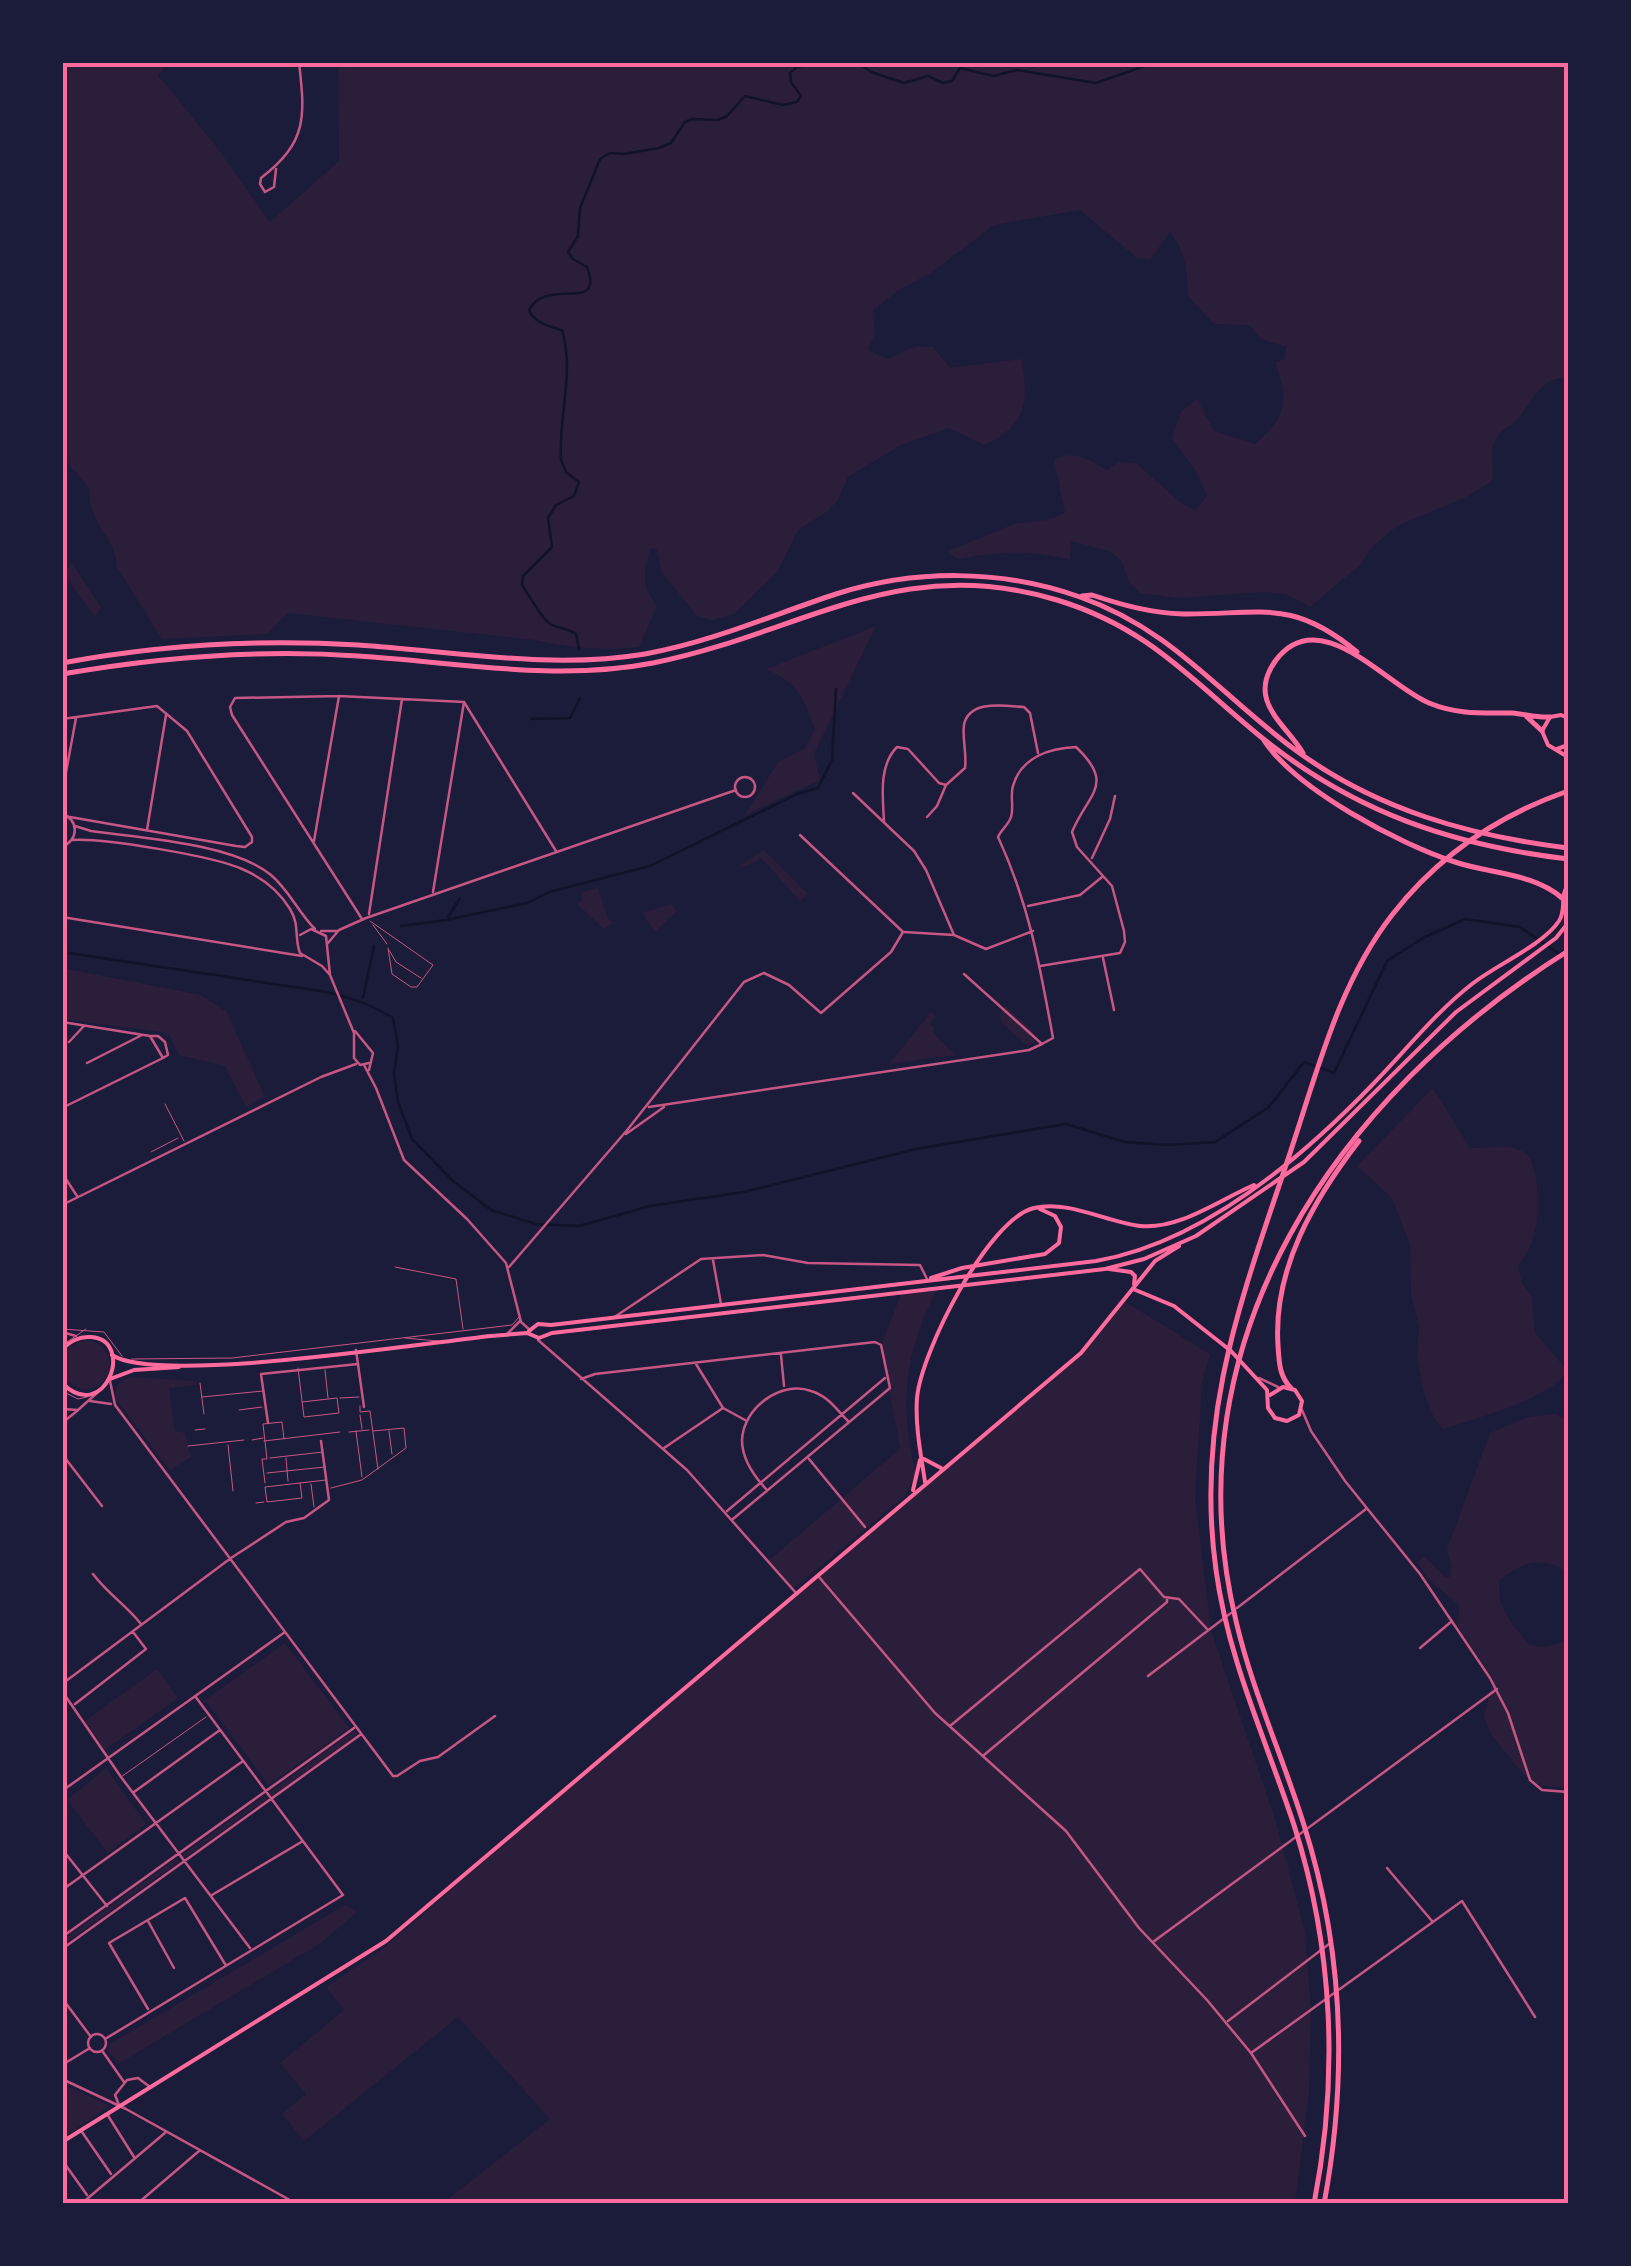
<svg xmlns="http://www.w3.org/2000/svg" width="1631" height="2266" viewBox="0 0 1631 2266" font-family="'IBM Plex Sans',sans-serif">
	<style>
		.green { fill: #2a1e3b }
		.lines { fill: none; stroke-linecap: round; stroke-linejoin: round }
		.stream { stroke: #12122b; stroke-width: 2.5 }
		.service { stroke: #c65784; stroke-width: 1 }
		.pedestrian { stroke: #c65784; stroke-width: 1 }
		.minor { stroke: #c65784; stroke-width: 2.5 }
		.tertiary { stroke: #c65784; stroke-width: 2.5 }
		.primary { stroke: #ff6b9d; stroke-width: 4 }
		.motorway { stroke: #ff6b9d; stroke-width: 5 }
		.neatline { fill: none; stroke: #ff6b9d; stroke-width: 4 }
	</style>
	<rect width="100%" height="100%" fill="#1b1b3a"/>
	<!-- green -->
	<path class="green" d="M62 63H165L167 65 158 75 216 146 270 222 339 161 338 63H1568V379C1544 374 1533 399 1521 415 1512 428 1500 427 1494 443 1489 456 1496 469 1491 482L1464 498 1397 526 1372 547 1360 565 1310 607 1286 594 1266 592 1176 598 1140 593 1129 582 1121 560 1109 551 1071 541 1070 560C1031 549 997 552 958 559L948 551 1014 524 1047 520 1065 513 1054 460C1075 449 1087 459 1107 470L1119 462 1136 463 1181 503 1195 510 1207 496 1197 473 1172 438 1181 412 1197 399 1214 431 1255 444C1287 416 1289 401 1275 362L1285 359 1286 347 1261 339 1249 325 1214 324 1188 296C1187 270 1186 252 1170 232L1150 260 1137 258 1080 210 994 225 931 273 899 290 873 310 875 333 868 350 888 359 916 346 933 347 950 368 1022 359C1028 402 1028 424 985 445L949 428 901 445 848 477 838 500 828 511 798 530 777 572 734 614 712 620 697 616 661 571 657 550 651 548C643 571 641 586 657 606L639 647C603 651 571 648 535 640L288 613 267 634 162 639 117 567C115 535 89 527 89 488L63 457Z
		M72 563 101 607 95 617 63 573Z
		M876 626 814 754 820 780 745 815 778 762 804 749 815 730C803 696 799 684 766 669Z
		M764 850 808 894 800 901 762 859 741 868 740 865Z
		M598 888 609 920 614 922 604 929 577 904 582 900V892Z
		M671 904 677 911 655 932 642 913Z
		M62 968 201 995 227 1012 265 1097 246 1107 225 1066 179 1055 168 1033 63 1019Z
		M1005 1006 1033 1031 1035 1043 1026 1045 1001 1022 1000 1011Z
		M931 1012 936 1016 930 1023 934 1027 933 1033 955 1055 889 1064Z
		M1433 1088 1470 1148C1486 1149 1512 1143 1525 1153 1542 1167 1540 1226 1531 1245 1528 1252 1522 1259 1518 1266L1522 1283 1532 1297 1535 1333 1567 1370C1555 1398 1474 1419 1443 1429L1434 1418 1424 1393 1417 1357 1419 1327 1411 1293 1410 1245 1392 1198 1357 1166Z
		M937 1289C904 1356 899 1403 916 1475L904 1497 793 1589 768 1561 900 1449 881 1345 902 1292Z
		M1124 1301 1210 1354 1202 1383 1195 1499 1211 1630 1277 1825 1305 1932 1311 2010 1309 2092 1295 2203H443L550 2119 458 2017 304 2141 282 2114 306 2094 280 2063 344 2010 326 1987 381 1950 911 1494 1080 1353Z
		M62 1365a24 24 0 1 1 48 0a24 24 0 1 1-48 0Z
		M131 1377 196 1381V1385L169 1388 175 1431 185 1433 191 1457 170 1470 116 1399C113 1387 119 1381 131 1377Z
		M1556 1414 1568 1420V1573C1543 1555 1522 1562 1500 1580 1495 1607 1513 1624 1529 1645L1544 1647 1568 1641V1787L1541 1786 1526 1777 1492 1736 1484 1718 1493 1678 1458 1626 1459 1605 1429 1580 1417 1562 1424 1556 1445 1577H1450L1451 1566 1447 1549 1490 1433 1528 1417Z
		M285 1643 349 1728 269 1785 205 1700Z
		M157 1669 178 1698 105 1750 85 1721Z
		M355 1730 358 1734 272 1796 270 1792Z
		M106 1768 146 1824 108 1853 67 1800Z
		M264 1796 267 1799 184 1858 182 1855Z
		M177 1858 179 1862 63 1945V1940Z
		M345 1905 357 1912 321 1943 118 2064 108 2050 110 2044Z
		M63 2084 110 2106 63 2138Z"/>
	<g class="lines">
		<!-- stream -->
		<path class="stream" d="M830 62 855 63
			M857 62 871 72 904 83 928 76 943 83 952 81 960 68 993 76 1017 70 1096 83 1156 62
			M579 649 576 634C568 628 560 629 552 625 542 620 529 595 522 585L523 576 552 547 548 518 556 505 574 496 579 482 566 472 561 460C558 417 575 373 562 330 549 326 534 323 529 310 546 276 605 315 587 267L573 259 568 252 578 236 580 208 600 159 610 153 624 154 659 148 671 143 685 122 692 119 718 120 727 116 745 96 783 105 797 102 801 96 791 82 790 73 797 67 827 62
			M532 719 570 718 580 698
			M448 917 460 898
			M401 926 446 920 527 903 549 892 650 866 797 794 818 788 832 760 836 689
			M62 952 321 991C348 997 369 1003 393 1018L398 1046 394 1073 398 1102 412 1139 453 1181 491 1210 536 1224 579 1226 650 1206 744 1192 916 1149 1066 1124 1125 1142 1168 1145 1215 1142 1269 1107 1304 1062 1334 1073 1387 961 1423 938 1465 919 1520 927 1568 960
			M363 998 374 946"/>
		<!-- service -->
		<path class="service" d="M370 921 433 965 417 987H411L392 974 388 948
			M373 925 387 944
			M389 950 396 962 421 978
			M62 1329 104 1332 122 1356
			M405 1338 438 1341
			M67 1342 86 1329
			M132 1359 232 1358 512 1325 519 1317
			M62 1391 78 1399 87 1397"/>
		<!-- pedestrian -->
		<path class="pedestrian" d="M165 1104 184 1141
			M151 1152 178 1138
			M395 1267 456 1279 463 1329
			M298 1368 304 1417 339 1413 337 1398 302 1402
			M325 1370 328 1398
			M200 1383 204 1414
			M202 1397 263 1391
			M340 1398 359 1397
			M360 1406V1412L370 1411 378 1469
			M239 1410 262 1407
			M360 1415 362 1429
			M195 1430 205 1429
			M356 1431 362 1477
			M389 1431 392 1454
			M349 1432 369 1430
			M252 1440 263 1438
			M264 1441 340 1432
			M228 1445 233 1491
			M188 1446 244 1440
			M270 1458 323 1452
			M286 1458 288 1481
			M267 1473 325 1467
			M265 1483 262 1459H267L263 1424 282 1422 284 1439
			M300 1483 302 1498 267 1502 265 1487 326 1480
			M311 1484 314 1507
			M331 1488 362 1480 406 1448 404 1428 373 1431
			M256 1503 264 1502
			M121 1777 206 1717"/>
		<!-- minor -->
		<path class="minor" d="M276 169 274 187 265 192 260 184 261 178C308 142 305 116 299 62
			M62 719 157 706 187 731 252 837V842L245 847 236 846 70 817
			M735 787a10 10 0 1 1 20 0a10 10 0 1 1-20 0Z
			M64 791 65 813
			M853 793 914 851 926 870 954 935
			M62 794 76 718
			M927 817 937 806 946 785
			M884 822C883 798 878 766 897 747L908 749 939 783 946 785 965 768C967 754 962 738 964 725 969 699 1006 706 1024 707L1030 713 1038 753
			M147 830 166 715
			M800 835 902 931
			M314 841 339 696
			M1092 858 1110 819 1115 796
			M433 892 464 702
			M1028 906 1080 895 1102 877
			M369 914 402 699
			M62 917 302 956
			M362 919 232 715 230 707 235 698 339 696 464 702 556 851
			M321 931H338
			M904 932 954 935 986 949 1033 931
			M328 943 339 930 366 918 736 790
			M1103 958 1114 1010
			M1040 966 1120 953 1125 942 1124 931 1112 886 1077 847 1072 832C1088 793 1116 785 1076 747 1050 748 1021 757 1013 786 1010 795 1014 808 1011 817 1009 824 1001 830 998 837 1029 904 1040 966 1053 1038L1042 1044
			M62 1022 150 1036
			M150 1036H158L165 1042 168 1055 163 1058Z
			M69 1042 83 1027
			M87 1063 142 1035
			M649 1107 1029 1050 1042 1044 964 974
			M62 1108 163 1058
			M626 1134 664 1107
			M62 1173 77 1196
			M62 1205 321 1077 356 1064
			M713 1260 721 1304
			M509 1267 628 1129 744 982 764 973 789 985 821 1013 891 952 903 932
			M616 1316 701 1259 763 1255 808 1263 920 1265 927 1279
			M62 1332 76 1336
			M508 1333 520 1321
			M538 1340 687 1470 796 1593
			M356 1350 364 1407
			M781 1355 784 1386
			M696 1364 723 1408 745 1420
			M581 1379 595 1374 875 1342 881 1345 890 1388 733 1519
			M110 1381 115 1405 393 1776H397L420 1761 438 1757 495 1716
			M90 1401 111 1404
			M62 1423 77 1411
			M268 1423 261 1374 358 1364
			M664 1448 723 1408
			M62 1454 102 1506
			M809 1459 865 1527
			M766 1489C753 1475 742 1459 742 1440 743 1408 781 1380 811 1391 828 1396 836 1409 848 1421
			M727 1511 885 1378
			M93 1574C108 1594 126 1605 141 1624
			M819 1577 935 1713 1066 1831 1139 1928 1207 2000 1251 2053 1305 2136
			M1237 1608 1366 1509
			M1420 1648 1452 1621
			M1148 1676 1231 1613
			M62 1684 231 1558 286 1522 304 1518 329 1500 321 1441
			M62 1691 121 1777 250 1948
			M75 1704 146 1649 133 1632
			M950 1726 1140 1569 1164 1597 1179 1599 1208 1630
			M984 1755 1167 1602V1598
			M62 1791 285 1632
			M134 1792 220 1730
			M62 1849 107 1906
			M1387 1868 1432 1921
			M62 1890 243 1761
			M212 1895 303 1841
			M148 1921 174 1968
			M62 1937 354 1728
			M1153 1942 1497 1689
			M62 1949 360 1735
			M62 1998 91 2037
			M148 2009 109 1943 185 1898 225 1964
			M1228 2021 1329 1944
			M88 2043a9 9 0 1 1 18 0a9 9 0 1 1-18 0Z
			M105 2039 343 1895 195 1696
			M103 2052 124 2082
			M1251 2053 1462 1901 1535 2017
			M62 2065 90 2048
			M62 2079 126 2109 297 2204
			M119 2105 115 2095 127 2080 138 2078 150 2087
			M107 2114 134 2157
			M82 2132 111 2174
			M62 2160 87 2195
			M62 2200 65 2204
			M81 2204 166 2132
			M137 2204 199 2151"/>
		<!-- tertiary -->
		<path class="tertiary" d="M62 813C79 821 79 839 62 847
			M75 826 91 831C140 838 233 843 271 875 289 890 298 912 315 929
			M72 840C104 838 213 856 242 869 261 877 279 891 290 909 300 925 294 938 300 953L322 966 330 975
			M300 935 311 929 326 936 330 975 354 1033V1058L360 1065 369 1063
			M355 1031 373 1053 369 1070
			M364 1065 376 1088 404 1160 467 1219 506 1263 521 1322 530 1330
			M1259 1378 1278 1387
			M62 1409 78 1410 97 1393
			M1302 1410 1311 1431 1345 1481 1420 1574 1490 1678 1508 1713 1530 1780 1542 1790 1568 1792"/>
		<!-- primary -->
		<path class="primary" d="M1568 718 1561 715 1550 717 1542 731 1548 745 1568 757
			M1557 749 1568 745
			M1109 1269 1131 1272 1135 1276 1134 1284
			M931 1278 962 1268 1045 1254 1059 1243 1061 1227 1055 1216 1040 1209
			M1133 1289 1174 1306 1231 1351 1267 1390 1268 1408 1275 1418 1287 1421 1299 1415 1302 1401 1295 1390 1283 1387 1270 1395
			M529 1331 538 1324 551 1325 1096 1261C1203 1243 1302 1158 1375 1082 1407 1049 1436 1012 1472 984 1496 965 1543 945 1559 921 1567 908 1559 897 1568 885
			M62 1349C70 1341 79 1336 91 1337 136 1340 105 1426 62 1383
			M112 1355C157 1385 424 1343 491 1336L527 1333 539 1338 552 1333 1105 1269 1144 1259 1196 1236 1304 1162 1456 1012 1556 938 1568 923
			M110 1379 134 1370 179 1367
			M924 1459 941 1468
			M925 1482C921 1455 915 1426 917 1398 921 1352 988 1219 1034 1208 1069 1200 1106 1222 1140 1226 1179 1230 1219 1200 1254 1185
			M913 1490 920 1460
			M62 2142 386 1941 1081 1353 1155 1261 1179 1246"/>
		<!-- motorway -->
		<path class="motorway" d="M1082 596 1092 595C1122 605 1151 613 1183 614 1259 615 1291 597 1357 652
			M62 663C159 645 259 639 358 645 453 651 550 670 645 654 712 642 772 615 836 594 915 569 1001 569 1080 597 1173 630 1218 693 1294 749 1375 809 1469 836 1568 848
			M62 674C160 657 259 649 358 656 456 662 555 682 653 663 800 634 897 552 1057 600 1149 628 1190 679 1261 737 1354 812 1451 845 1568 859
			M1527 717 1542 731
			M1263 739C1295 789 1399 844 1455 862 1491 874 1533 873 1562 898
			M1303 753C1285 723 1246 701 1276 660 1320 602 1387 686 1429 703 1458 715 1482 713 1512 713 1525 714 1537 718 1550 717
			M1291 1388C1279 1376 1279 1361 1278 1345 1273 1269 1314 1199 1359 1141
			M1314 2204C1339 2077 1333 1947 1294 1825 1266 1740 1228 1659 1216 1570 1194 1412 1245 1290 1293 1144 1319 1065 1340 982 1392 915 1438 856 1499 815 1568 791
			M1324 2204C1348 2076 1343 1946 1303 1822 1282 1755 1252 1690 1236 1621 1168 1340 1337 1096 1568 951"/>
	</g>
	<!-- border -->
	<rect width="1631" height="2266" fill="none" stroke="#1b1b3a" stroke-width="130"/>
	<rect x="65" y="65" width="1501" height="2136" class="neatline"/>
</svg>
